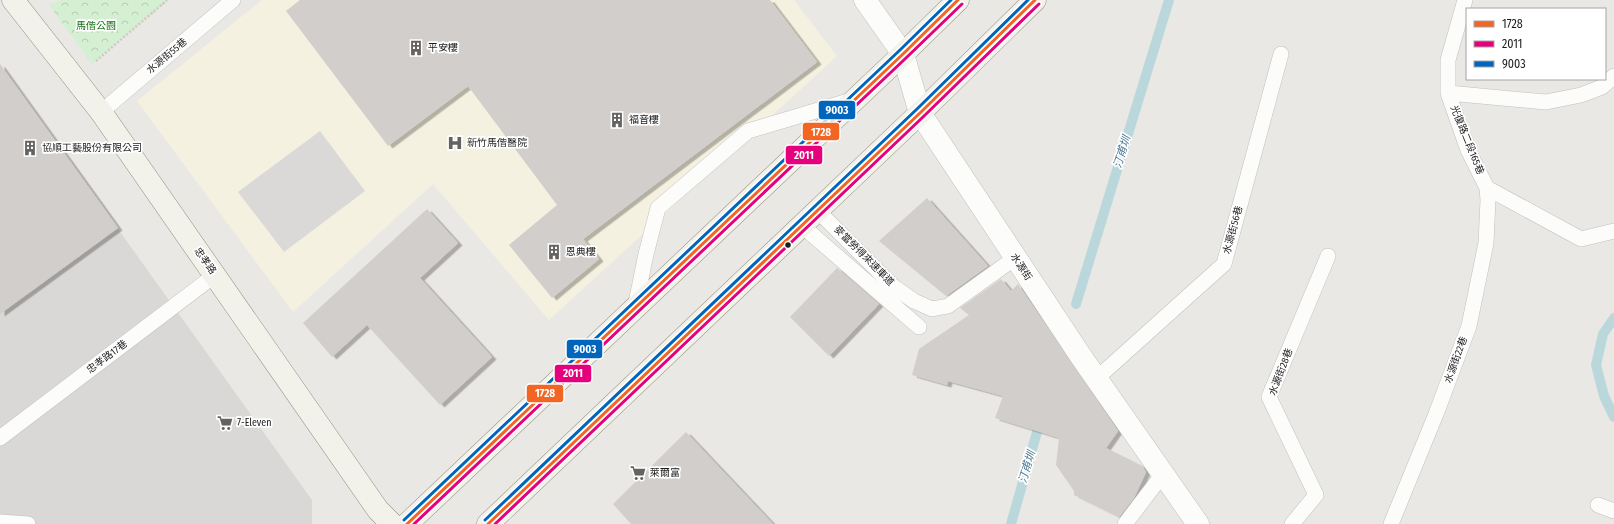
<svg xmlns="http://www.w3.org/2000/svg" width="1614" height="524" viewBox="0 0 1614 524" font-family="'Fira Sans Condensed','Noto Sans TC',sans-serif">
	<style>
		.residential { fill: #d9d8d6 }
		.education { fill: #f4f1e0 }
		.park { fill: url(#park-crowns) }
		.parking { fill: #dad9d8 }
		.lines { fill: none; stroke-linecap: round; stroke-linejoin: round }
		.stream { stroke: #bad8db; stroke-width: 10 }
		.building { fill: #d1cecc; filter: url(#shadow) }
		.lane-casing { stroke: #c1c0bf; stroke-width: 16 }
		.street-casing { stroke: #c1c0bf; stroke-width: 23 }
		.secondary-casing { stroke: #93927f; stroke-width: 23 }
		.path { stroke: #d4c7c5; stroke-width: 2.5; stroke-dasharray: 2 2; stroke-linecap: butt }
		.lane { stroke: #fcfcfb; stroke-width: 15 }
		.street { stroke: #fcfcfb; stroke-width: 22 }
		.secondary { stroke: #f2f1ea; stroke-width: 22 }
		.bus-1-casing { stroke: #fff; stroke-width: 6 }
		.bus-2-casing { stroke: #fff; stroke-width: 6 }
		.bus-3-casing { stroke: #fff; stroke-width: 6 }
		.bus-1 { stroke: #f26522; stroke-width: 3 }
		.bus-2 { stroke: #e5007d; stroke-width: 3 }
		.bus-3 { stroke: #0065bd; stroke-width: 3 }
		.bus-dot { fill: #1c1c1c; stroke: #fff; stroke-width: 1.5 }
		.labels { text-anchor: middle; dominant-baseline: central; stroke-width: 3.5; stroke-linejoin: round; paint-order: stroke }
		.park-label { font-size: 10px; fill: #147013; stroke: #fff }
		.poi-label { font-size: 10px; fill: #1c1c1c; stroke: #fff; text-anchor: start }
		.street-label { font-size: 10px; fill: #1c1c1c; stroke: #fff }
		.water-label { font-size: 11px; font-style: italic; fill: #4a7794; stroke: #fff }
		.line-badge { stroke: #fff; stroke-width: 1.5 }
		.badge-label { font-size: 11px; text-anchor: middle; font-weight: bold; fill: #fff }
	</style>
	<defs>
		<pattern id="park-crowns" width="20" height="18" patternUnits="userSpaceOnUse"><rect width="20" height="18" fill="#d4efd1"/><path d="M2 6a3 3 0 1 1 6 0M12 15a3 3 0 1 1 6 0" fill="none" stroke="#b5ccb3"/></pattern>
		<filter id="shadow"><feDropShadow dx="4.5" dy="2.5" stdDeviation="0" flood-color="#0004"/></filter>
	</defs>
	<rect width="100%" height="100%" fill="#eae8e5"/>
	<!-- residential -->
	<path class="residential" d="M0 64 312 500V524H0Z"/>
	<!-- education -->
	<path class="education" d="M262 0H794L837 56 549 320 433 184 293 312 137 101Z"/>
	<!-- park -->
	<path class="park" d="M61 0H169L92 64 49 5Z"/>
	<!-- parking -->
	<path class="parking" d="M320 131 365 191 284 252 238 192Z"/>
	<g class="lines">
		<!-- stream -->
		<path class="stream" d="M1076 304 1169 0
			M1614 318 1603 334 1596 365 1604 396 1614 417
			M1011 524 1041 418"/>
	</g>
	<!-- building -->
	<path class="building" d="M300 0H770L817 62 583 239 599 259 552 298 509 245 557 205 468 86 388 146 286 11Z
		M0 64 118 228 0 314Z
		M927 198 988 266 946 296 879 241Z
		M427 209 458 243 420 278 492 357 440 405 367 325 332 357 303 323Z
		M837 268 879 304 829 356 790 317Z
		M1001 279 1011 291 1018 284 1118 431 1106 448 1142 466 1146 472 1134 498 1119 517 1074 495V491L1056 465 1059 438 995 418 1003 396 948 381 947 385 912 375 919 349 969 315 960 308Z
		M686 432 773 524H631L613 504Z"/>
	<g class="lines">
		<defs>
			<path id="lane" d="M1465 0 1448 60V93L1468 150 1487 188 1581 239 1614 231
				M1448 93 1546 102 1581 95 1602 87 1614 76
				M101 112 233 0
				M817 210 894 287 914 301 932 309 948 306 1015 258
				M801 225 919 327
				M635 308 646 254 658 208 748 131 852 100
				M1096 379 1224 264 1281 54
				M0 438 215 275
				M1598 505 1614 511
				M0 522 28 524
				M1125 524 1163 474
				M1292 524 1316 495 1269 397 1328 256
				M1391 524 1436 414 1469 326 1486 243 1488 200 1487 188"/>
			<path id="street" d="M865 0 903 54 920 113 1082 358 1198 524"/>
			<path id="secondary" d="M13 0 101 112 378 510 392 524
				M407 524 903 54 958 0
				M488 524 920 113 1035 0"/>
		</defs>
		<!-- lane casing -->
		<use href="#lane" class="lane-casing"/>
		<!-- street casing -->
		<use href="#street" class="street-casing"/>
		<!-- secondary casing -->
		<use href="#secondary" class="secondary-casing"/>
		<!-- path -->
		<path class="path" d="M96 61 167 0"/>
		<!-- lane -->
		<use href="#lane" class="lane"/>
		<!-- street -->
		<use href="#street" class="street"/>
		<!-- secondary -->
		<use href="#secondary" class="secondary"/>
		<defs>
			<path id="bus-1" d="M407 524 903 54 958 0
				M488 524 920 113 1035 0"/>
			<path id="bus-2" d="M414 524 906 58 962 4
				M495 524 923 117 1039 4"/>
			<path id="bus-3" d="M404 520 900 50 951 0
				M485 520 917 109 1028 0"/>
		</defs>
		<!-- bus-1 casing -->
		<use href="#bus-1" class="bus-1-casing"/>
		<!-- bus-2 casing -->
		<use href="#bus-2" class="bus-2-casing"/>
		<!-- bus-3 casing -->
		<use href="#bus-3" class="bus-3-casing"/>
		<!-- bus-1 -->
		<use href="#bus-1" class="bus-1"/>
		<!-- bus-2 -->
		<use href="#bus-2" class="bus-2"/>
		<!-- bus-3 -->
		<use href="#bus-3" class="bus-3"/>
	</g>
	<!-- icons -->
	<defs>
		<symbol id="building-bare" viewBox="-9 -9 18 18"><path d="M-4-6H4V6H1V3H-1V6H-4ZM-2.5-4.3h1.7v1.8h-1.7ZM.8-4.3h1.7v1.8H.8ZM-2.5-1h1.7V.8h-1.7ZM.8-1h1.7V.8H.8Z" fill="#646362" stroke="#fff" stroke-width="2.5" paint-order="stroke"/></symbol>
		<symbol id="hospital-bare" viewBox="-9 -9 18 18"><path d="M-5-5h3v3.5h4V-5h3V5h-3V1.5h-4V5h-3Z" fill="#646362" stroke="#fff" stroke-width="2.5" paint-order="stroke"/></symbol>
		<symbol id="supermarket-bare" viewBox="-9 -9 18 18"><path d="M-6-5.5h2.5l.6 2H6L4.5 2H-2.5L-4.4-4H-6ZM-1.5 3.2a1.3 1.3 0 1 0 .1 0ZM3 3.2a1.3 1.3 0 1 0 .1 0Z" fill="#646362" stroke="#fff" stroke-width="2.5" paint-order="stroke"/></symbol>
	</defs>
	<g fill-rule="evenodd">
		<use href="#building-bare" x="405" y="37" width="22" height="22"/>
		<use href="#building-bare" x="606" y="109" width="22" height="22"/>
		<use href="#hospital-bare" x="444" y="132" width="22" height="22"/>
		<use href="#building-bare" x="19" y="137" width="22" height="22"/>
		<use href="#building-bare" x="543" y="241" width="22" height="22"/>
		<use href="#supermarket-bare" x="214" y="412" width="22" height="22"/>
		<use href="#supermarket-bare" x="627" y="462" width="22" height="22"/>
	</g>
	<!-- markers -->
	<circle class="bus-dot" cx="788" cy="245" r="3.5"/>
	<g class="labels">
		<!-- park labels -->
		<g class="park-label">
			<text x="96" y="26">馬偕公園</text>
		</g>
		<!-- poi labels -->
		<g class="poi-label">
			<text x="428" y="48">平安樓</text>
			<text x="629" y="120">福音樓</text>
			<text x="467" y="143">新竹馬偕醫院</text>
			<text x="42" y="148">協順工藝股份有限公司</text>
			<text x="566" y="252">恩典樓</text>
			<text x="237" y="423">7-Eleven</text>
			<text x="650" y="473">萊爾富</text>
		</g>
		<!-- street labels -->
		<g class="street-label">
			<text transform="translate(167 56) rotate(-40)">水源街55巷</text>
			<text transform="translate(1467 140) rotate(68)">光復路二段165巷</text>
			<text transform="translate(1233 230) rotate(-75)">水源街56巷</text>
			<text transform="translate(864 256) rotate(45)">麥當勞得來速車道</text>
			<text transform="translate(205 261) rotate(55)">忠孝路</text>
			<text transform="translate(1021 267) rotate(57)">水源街</text>
			<text transform="translate(107 357) rotate(-37)">忠孝路17巷</text>
			<text transform="translate(1456 360) rotate(-70)">水源街22巷</text>
			<text transform="translate(1281 372) rotate(-69)">水源街28巷</text>
		</g>
		<!-- water labels -->
		<g class="water-label">
			<text transform="translate(1122 152) rotate(-73)">汀甫圳</text>
			<text transform="translate(1027 467) rotate(-74)">汀甫圳</text>
		</g>
	</g>
	<g class="line-badge">
		<rect x="818" y="100" width="38" height="20" rx="4" fill="#0065bd"/>
		<rect x="802" y="122" width="38" height="19" rx="4" fill="#f26522"/>
		<rect x="785" y="145" width="38" height="20" rx="4" fill="#e5007d"/>
		<rect x="566" y="339" width="37" height="20" rx="4" fill="#0065bd"/>
		<rect x="554" y="364" width="38" height="19" rx="4" fill="#e5007d"/>
		<rect x="526" y="384" width="38" height="19" rx="4" fill="#f26522"/>
	</g>
	<g class="badge-label">
		<text x="837" y="114">9003</text>
		<text x="821" y="136">1728</text>
		<text x="804" y="159">2011</text>
		<text x="585" y="353">9003</text>
		<text x="573" y="377">2011</text>
		<text x="545" y="397">1728</text>
	</g>
	<!-- legend -->
	<rect x="1466" y="8" width="140" height="72" fill="#ffffff" stroke="#a4a4a4"/>
	<rect x="1474" y="21" width="20" height="6" fill="#f26522" stroke="#a4a4a4"/>
	<text x="1502" y="28" font-size="12" fill="#1c1c1c">1728</text>
	<rect x="1474" y="41" width="20" height="6" fill="#e5007d" stroke="#a4a4a4"/>
	<text x="1502" y="48" font-size="12" fill="#1c1c1c">2011</text>
	<rect x="1474" y="61" width="20" height="6" fill="#0065bd" stroke="#a4a4a4"/>
	<text x="1502" y="68" font-size="12" fill="#1c1c1c">9003</text>
</svg>
